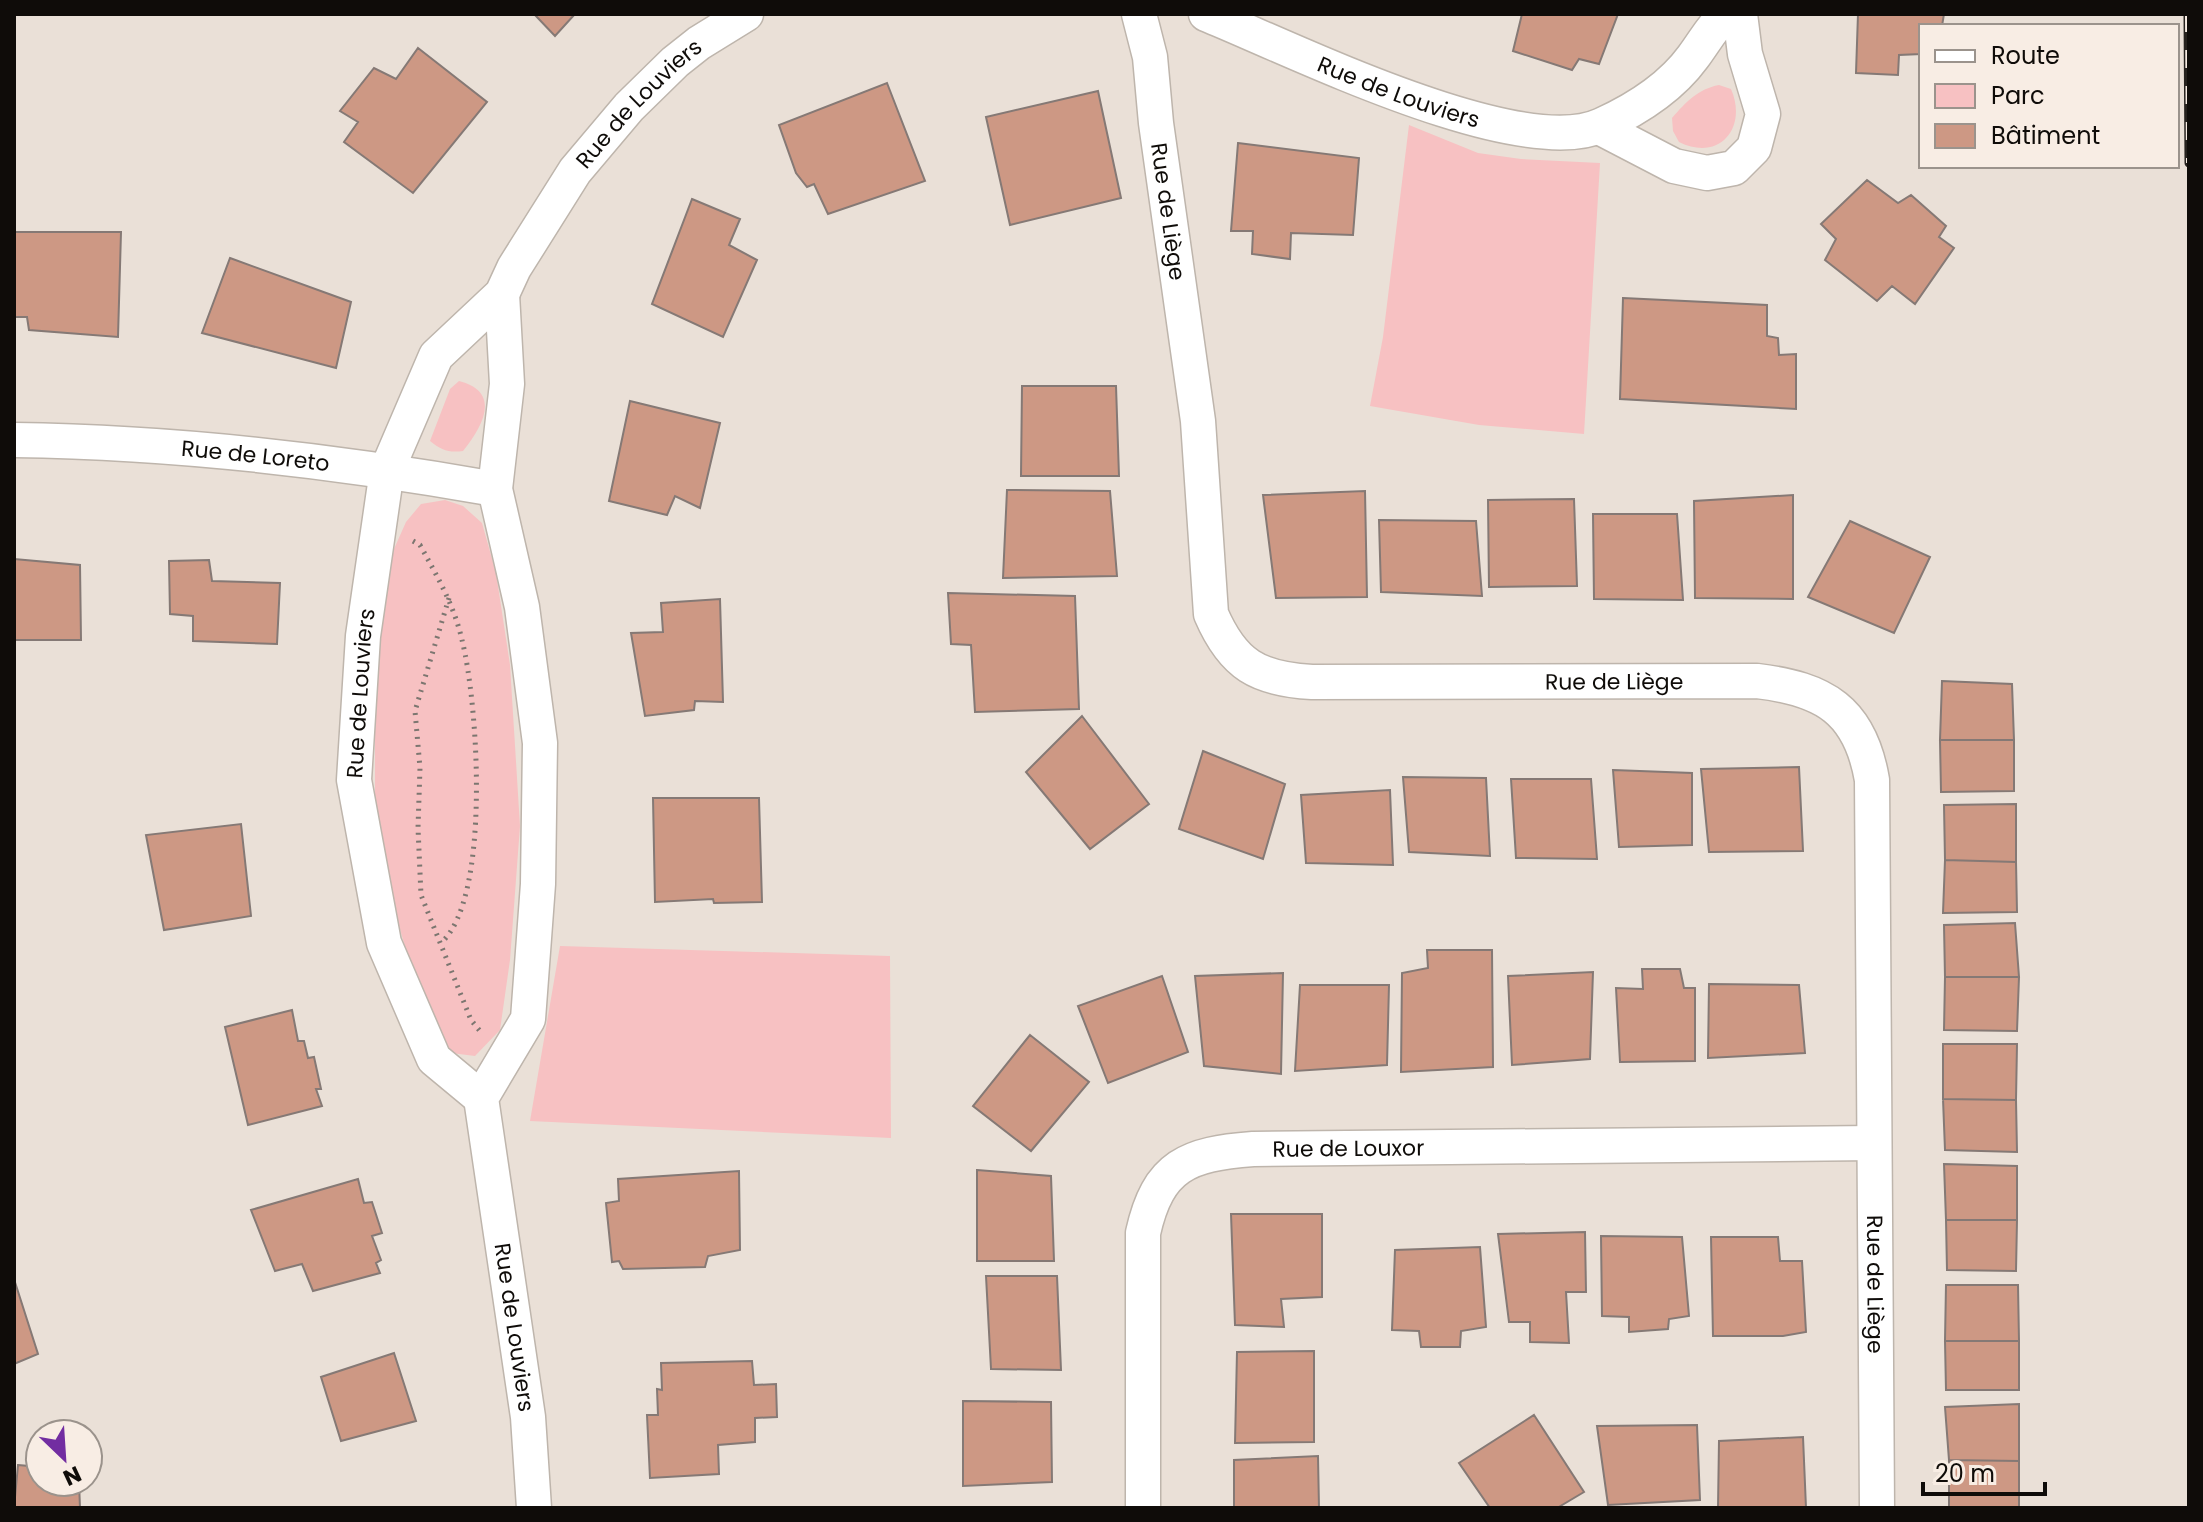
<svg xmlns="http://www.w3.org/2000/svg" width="2203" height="1522" viewBox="0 0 2203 1522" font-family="Poppins,sans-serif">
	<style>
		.green { fill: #f7c1c2 }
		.building { fill: #cd9884; stroke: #857975; stroke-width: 2 }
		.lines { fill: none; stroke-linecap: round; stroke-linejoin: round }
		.street-casing { stroke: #beb5ac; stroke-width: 37 }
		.path { stroke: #7c7670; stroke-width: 5; stroke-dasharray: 2 6; stroke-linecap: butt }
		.street { stroke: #fff; stroke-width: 34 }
		.rail-casing { stroke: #26221e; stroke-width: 9 }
		.rail { stroke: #f8ede4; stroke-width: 6; stroke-dasharray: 18; stroke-linecap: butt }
		.labels { text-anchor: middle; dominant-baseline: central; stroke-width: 7; stroke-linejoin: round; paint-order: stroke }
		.street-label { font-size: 22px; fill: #0f0c09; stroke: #f8ede4 }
	</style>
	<rect width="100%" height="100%" fill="#eae0d7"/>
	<!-- green -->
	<path class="green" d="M1719 85 1731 89C1748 128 1719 162 1679 142L1673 131 1672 118C1686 102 1698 89 1719 85Z
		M1409 125 1478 153 1521 159 1600 163 1584 434 1479 425 1370 406 1383 337Z
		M459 381C502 392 483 426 463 451 449 453 441 450 430 441L450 389Z
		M445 500 463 506 482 523 496 573 510 665 520 826 510 960 500 1030 475 1056 451 1053 423 1003 408 957 393 905 375 797V718L381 608 394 549 406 522 421 504Z
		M560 946 890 956 891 1138 530 1121Z"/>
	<!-- building -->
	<path class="building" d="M534 14H575L555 36Z
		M1522 14H1618L1599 64 1579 59 1572 70 1513 51Z
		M1858 14H1944L1942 26H1921V54L1899 55 1898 75 1856 73Z
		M418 48 487 102 413 193 344 142 358 122 340 111 374 68 396 79Z
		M887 83 925 181 828 214 814 184 807 187 796 173 779 125Z
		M1098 91 1121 198 1010 225 986 117Z
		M1238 143 1359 158 1353 235 1291 233 1290 259 1252 254 1253 231H1231Z
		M1867 180 1898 203 1911 195 1946 226 1939 237 1954 248 1915 304 1892 286 1877 301 1825 260 1836 239 1821 224Z
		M692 199 740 219 729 245 757 260 723 337 652 304Z
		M14 232H121L118 337 29 330 27 317H14Z
		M230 258 351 302 336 368 202 333Z
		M1623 298 1767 305V336L1778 338 1779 355 1796 354V409L1620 399Z
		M1022 386H1116L1119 476H1021Z
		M630 401 720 423 700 508 675 496 667 515 609 501Z
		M1007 490 1110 491 1117 576 1003 578Z
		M1365 491 1367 597 1276 598 1263 495Z
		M1793 495V599L1695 598 1694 501Z
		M1574 499 1577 586 1489 587 1488 500Z
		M1593 514H1677L1683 600 1594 599Z
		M1379 520 1476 521 1482 596 1381 592Z
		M1850 521 1930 557 1894 633 1808 597Z
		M14 559 80 565 81 640H14Z
		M209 560 212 581 280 583 277 644 193 641V616L170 614 169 561Z
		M948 593 1075 596 1079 709 975 712 971 645 951 644Z
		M720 599 723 702 695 701 694 710 645 716 631 633 663 632 661 603Z
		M1942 681 2012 684 2014 740H1940Z
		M1082 716 1149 804 1090 849 1026 772Z
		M1940 740H2014V791L1941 792Z
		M1203 751 1285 784 1263 859 1179 829Z
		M1799 767 1803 851 1709 852 1701 769Z
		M1613 770 1692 773V845L1619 847Z
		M1403 777 1486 778 1490 856 1409 852Z
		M1511 779H1591L1597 859 1516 858Z
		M1390 790 1393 865 1306 863 1301 795Z
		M653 798H759L762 902 714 903 713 899 655 902Z
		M2016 804V862L1945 860 1944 805Z
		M241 824 251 916 164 930 146 835Z
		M1945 860 2016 862 2017 912 1943 913Z
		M2015 923 2019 977H1945L1944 925Z
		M1427 950H1492L1493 1067 1401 1072 1402 973 1428 968Z
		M1642 969H1680L1684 988H1695V1061L1620 1062 1616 988 1643 989Z
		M1593 972 1590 1059 1512 1065 1508 976Z
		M1283 973 1281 1074 1204 1066 1195 976Z
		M1162 976 1188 1052 1108 1083 1078 1006Z
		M1945 977H2019L2017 1031 1944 1030Z
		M1709 984 1799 985 1805 1053 1708 1058Z
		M1300 985H1389L1387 1065 1295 1071Z
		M292 1010 298 1041H304L308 1058 314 1057 321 1089H316L322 1106 248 1125 225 1027Z
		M1030 1035 1089 1082 1031 1151 973 1106Z
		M1943 1044H2017L2016 1100 1943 1099Z
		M1943 1099 2016 1100 2017 1152 1945 1150Z
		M1944 1164 2017 1166V1220H1946Z
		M977 1170 1051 1176 1054 1261H977Z
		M739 1171 740 1250 708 1256 705 1267 623 1269 619 1261 612 1262 606 1203 619 1201 618 1179Z
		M358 1179 364 1203 372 1202 382 1233 372 1236 381 1260 376 1263 380 1273 313 1291 302 1264 275 1271 251 1210Z
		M1231 1214H1322V1297L1281 1299 1284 1327 1235 1325Z
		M1946 1220H2017L2016 1271 1947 1270Z
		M1585 1232 1586 1292H1566L1569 1343 1530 1342V1322H1509L1498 1234Z
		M1601 1236 1682 1237 1689 1316 1669 1319 1668 1329 1629 1332V1317L1602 1316Z
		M1711 1237H1778L1780 1261H1802L1806 1332 1783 1336H1713Z
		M1480 1247 1486 1327 1461 1331 1460 1347H1421L1419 1331 1392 1330 1395 1250Z
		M986 1276H1057L1061 1370 991 1369Z
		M14 1279 38 1354 14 1364Z
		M1946 1285H2018L2019 1341H1945Z
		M1945 1341H2019V1390H1946Z
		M1314 1351V1442L1235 1443 1237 1352Z
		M394 1353 416 1421 341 1441 321 1377Z
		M752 1361 754 1385 776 1384 777 1417 755 1418V1442L718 1445 719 1474 650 1478 647 1415H658L657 1389 662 1390 661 1363Z
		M963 1401 1051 1402 1052 1482 963 1486Z
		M2019 1404V1461L1949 1460 1945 1407Z
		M1534 1415 1584 1492 1557 1508H1490L1459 1463Z
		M1697 1425 1700 1500 1608 1505 1597 1426Z
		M1803 1437 1806 1508H1718L1719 1441Z
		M1318 1456 1319 1508H1234V1460Z
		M1949 1460 2019 1461V1508H1949Z
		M18 1465 40 1467V1482H79L80 1508H14Z"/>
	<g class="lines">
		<defs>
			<g id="street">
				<path id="s1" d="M1139 14 1150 57 1156 123 1198 421 1211 614C1233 665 1258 679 1312 682L1757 681C1824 689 1860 710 1872 780L1877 1508"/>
				<path id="s2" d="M1206 14C1290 48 1520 163 1602 125 1637 109 1671 87 1693 57 1705 41 1712 27 1726 14"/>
				<path d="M1599 127 1674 166 1707 173 1734 168 1754 148 1763 114 1745 54 1740 14"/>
				<path id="s3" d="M502 294 507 384 495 489 522 607 540 743 538 884 528 1019 481 1098 528 1417 534 1508"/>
				<path id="s4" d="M14 440C173 442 338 461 495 489"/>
				<path id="s5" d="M481 1098 434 1059 384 943 354 780 363 636 387 470 436 356 502 294 514 268 575 171 629 107 675 62 699 43 746 14"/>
				<path id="s6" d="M1143 1508V1233C1158 1165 1188 1154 1253 1149L1874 1143"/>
			</g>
		</defs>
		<!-- street casing -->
		<use href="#street" class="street-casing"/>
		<!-- path -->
		<path class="path" d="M413 541 420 545C437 576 454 605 462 640 478 703 491 896 442 942
			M449 598 415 711 420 768 418 828 421 895 471 1020 480 1031"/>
		<!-- street -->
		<use href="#street" class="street"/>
		<defs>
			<path id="rail" d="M2188 14 2189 163"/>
		</defs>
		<!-- rail casing -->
		<use href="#rail" class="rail-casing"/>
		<!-- rail -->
		<use href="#rail" class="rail"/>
	</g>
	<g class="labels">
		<!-- street labels -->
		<g class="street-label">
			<text stroke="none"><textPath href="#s2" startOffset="208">Rue de Louviers</textPath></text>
			<text stroke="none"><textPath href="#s5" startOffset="1116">Rue de Louviers</textPath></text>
			<text stroke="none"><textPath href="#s1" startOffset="200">Rue de Liège</textPath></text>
			<text stroke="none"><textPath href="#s4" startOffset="242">Rue de Loreto</textPath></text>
			<text stroke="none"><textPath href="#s1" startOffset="1038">Rue de Liège</textPath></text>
			<text stroke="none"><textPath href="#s5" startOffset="440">Rue de Louviers</textPath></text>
			<text stroke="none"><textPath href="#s6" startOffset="524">Rue de Louxor</textPath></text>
			<text stroke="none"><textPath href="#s1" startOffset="1852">Rue de Liège</textPath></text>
			<text stroke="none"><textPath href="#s3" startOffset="1054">Rue de Louviers</textPath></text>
		</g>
	</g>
	<!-- border -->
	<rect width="2203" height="1522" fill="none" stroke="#0f0c09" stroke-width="32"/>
	<!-- legend -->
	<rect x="1919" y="24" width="260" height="144" fill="#f8ede4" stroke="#9b938c" stroke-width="2"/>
	<rect x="1935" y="50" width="40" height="12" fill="#ffffff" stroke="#9b938c" stroke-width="2"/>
	<text x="1991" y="64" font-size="24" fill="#0f0c09">Route</text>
	<rect x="1935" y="84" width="40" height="24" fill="#f7c1c2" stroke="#9b938c" stroke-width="2"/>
	<text x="1991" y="104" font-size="24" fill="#0f0c09">Parc</text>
	<rect x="1935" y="124" width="40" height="24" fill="#cd9884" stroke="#9b938c" stroke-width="2"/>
	<text x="1991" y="144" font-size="24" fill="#0f0c09">Bâtiment</text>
	<!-- north arrow -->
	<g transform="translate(64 1458) rotate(155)"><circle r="38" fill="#f8ede4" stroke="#9b938c" stroke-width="2"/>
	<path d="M0-6L14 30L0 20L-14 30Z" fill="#722da1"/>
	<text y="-12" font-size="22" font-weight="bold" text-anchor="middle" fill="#0f0c09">N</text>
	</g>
	<!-- scale -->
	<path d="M1923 1482v12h122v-12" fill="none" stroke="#0f0c09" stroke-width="4"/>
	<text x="1935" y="1482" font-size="24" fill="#0f0c09" stroke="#f8ede4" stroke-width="6" paint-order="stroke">20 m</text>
</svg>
